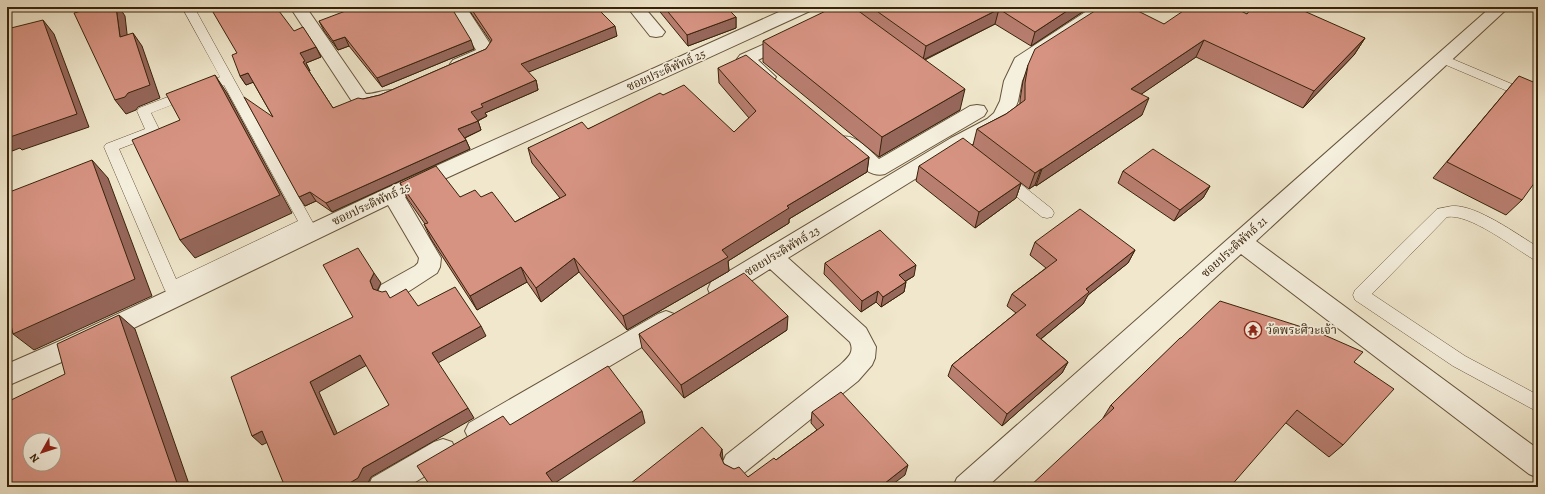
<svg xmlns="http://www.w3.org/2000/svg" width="1545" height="494" viewBox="0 0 1545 494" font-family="Alegreya,'Noto Serif Thai',serif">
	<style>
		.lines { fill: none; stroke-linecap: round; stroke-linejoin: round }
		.service-casing { stroke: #67543a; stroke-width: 1 }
		.minor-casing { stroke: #67543a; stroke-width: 2 }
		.service { fill: #f5efde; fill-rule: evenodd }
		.minor { fill: #f5efde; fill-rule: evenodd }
		.wall { fill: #b87e70; stroke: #39230a }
		.shaded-wall { fill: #96675b; stroke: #39230a }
		.building { fill: #d69382; stroke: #39230a; fill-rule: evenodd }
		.labels { text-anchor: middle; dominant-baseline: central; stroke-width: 3.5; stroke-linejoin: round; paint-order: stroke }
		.street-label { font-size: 12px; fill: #39230a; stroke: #f5efde }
		.poi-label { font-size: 12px; fill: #39230a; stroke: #f5efde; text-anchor: start }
	</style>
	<rect width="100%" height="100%" fill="#f0e7cc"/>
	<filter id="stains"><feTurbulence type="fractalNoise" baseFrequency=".005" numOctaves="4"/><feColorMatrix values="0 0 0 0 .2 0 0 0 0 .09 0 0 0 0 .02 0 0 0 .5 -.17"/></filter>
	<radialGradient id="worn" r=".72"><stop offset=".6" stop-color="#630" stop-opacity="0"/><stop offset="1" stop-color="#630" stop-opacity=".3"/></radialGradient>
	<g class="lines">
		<defs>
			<path id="service" d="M182 7H194L318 232 316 236 311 238 306 236 303 232 172 294 166 292 164 288 104 147 106 144 145 129 137 111 139 108 220 77ZM224 85 298 221 176 279 119 149 158 134 160 131 151 113Z
				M744 7H769L767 9C760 11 753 11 746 9Z
				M1443 55 1538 95V104L1439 62 1437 59 1439 56Z
				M1003 173 1008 174 1052 209 1054 213 1052 217 1047 218 1042 217 998 182 996 178 998 174Z
				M1452 206C1476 204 1518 235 1538 247V261L1533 259C1513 247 1469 213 1447 217L1372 294 1465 356 1538 395V412L1453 366 1355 300 1353 295 1355 290 1437 209Z"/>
			<path id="minor" d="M290 7H306L366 94C377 94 385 88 396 91L398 95 396 99 371 106 353 103Z
				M450 7H466L494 50 488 58 465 68 459 70 453 68 450 64 453 60 476 50Z
				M627 7H644L665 32 662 36 656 37 650 36Z
				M790 7H812L810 11 405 197 441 258 440 267 437 273 397 299 389 301 381 299 378 292 381 285 415 266 418 263 419 258 388 205 80 354 7 386V364L62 340 385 189Z
				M1093 7H1113L1111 11 1029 65 1022 81 1018 101 1012 117 1001 129 965 148 788 258 866 328 876 347 875 358 872 365 858 381 744 473 735 477 726 473 722 464 726 455 840 365C847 358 855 353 850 342L770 269 727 296 719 298 711 296 708 289 711 282 951 138 987 119 994 113 1000 101 1004 81 1015 58Z
				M1491 7H1509L1256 241 1538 449V478L1529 474 1241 254 987 487H953L957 478Z
				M789 33 795 34 798 38 795 42 758 60 776 77 773 81 767 83 761 81 737 59 740 55Z
				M977 105 984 106 987 111 984 116 885 174C868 179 852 158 839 147L836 142 839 137C855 133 868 149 879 159L970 106Z
				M666 311 674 314 678 321 674 328 487 439 478 443 469 439 465 431 469 423 658 314Z
				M443 439 452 442 456 451 452 460 407 487H368L372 478 434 442Z"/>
		</defs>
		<!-- service casing -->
		<use href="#service" class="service-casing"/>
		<!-- minor casing -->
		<use href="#minor" class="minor-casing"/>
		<!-- service -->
		<use href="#service" class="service"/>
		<!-- minor -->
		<use href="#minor" class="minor"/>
	</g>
	<!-- wall -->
	<path class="wall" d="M467 7H596L617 36 528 72 536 80 538 90 485 113 487 116 478 121 481 130 465 138 470 149 332 212 316 201 305 206 273 117 253 82 246 85 240 76 294 31 316 47 321 57 306 63 310 71H309L333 108 363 99 380 95 486 49 491 42Z
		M656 7H726L736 17V28L688 46Z
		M860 7H1090L1031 46 995 24 925 60 960 110 879 157 763 62V41L860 12Z
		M1247 14 1365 38 1354 55 1303 108 1196 57 1141 94 1142 115 1036 186 1035 185 1029 189 1021 183 1016 198 975 228 916 181 919 166 973 145 977 129 1006 114 1020 104V100L1023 81 1028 65 1164 24Z
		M319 21 474 49 382 87 349 46 338 50 324 31Z
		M718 68 869 157 867 172 789 219V223L728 261 729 271 627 330 579 272 541 302 527 282 477 310 431 239 424 224H425L407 198 400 183 460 197H481L515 222 560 198 532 163 528 148 588 129 663 95 734 132 749 118 719 83Z
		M1519 76 1522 200 1506 215 1433 178Z
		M1123 171 1210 186 1203 198 1174 221 1118 183Z
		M1035 242 1135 250 1128 263 1088 295 1083 304 1041 339 1068 362 1062 373 1002 426 948 376 952 365 1016 313 1007 306 1012 294 1046 268 1030 255Z
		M825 263 914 276 906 281 904 292 881 307 876 302 861 312 824 274Z
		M787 330 684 398 642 348 639 334Z
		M1181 338 1354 362 1343 445 1329 457 1286 423 1103 418 1111 405Z
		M812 412 905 475 626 487 723 459 722 460 724 464 748 477 776 460 817 430 811 423Z"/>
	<!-- shaded-wall -->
	<path class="shaded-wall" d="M116 7H119L125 16 129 51 120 37Z
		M1073 7H1090L1031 46 1035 32Z
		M999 9 995 24 923 60 926 46Z
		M736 17V28L688 46 687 35Z
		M43 20 54 34 89 127 22 150 20 148 7 153V135L9 134Z
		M615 26 617 36 524 74 521 64Z
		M133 33 142 46 160 98 138 107 136 110 126 114 115 100Z
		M345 37 349 46 338 50 333 41Z
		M1365 38 1354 55 1303 108 1314 91Z
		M471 40 474 49 382 87 377 78Z
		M1204 40 1196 57 1124 106 1131 89Z
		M316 47 321 57 306 63 310 71H308L303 62 300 53Z
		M248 73 254 82 246 85 240 76Z
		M215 75 227 93 292 213 195 258 180 240Z
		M536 80 538 90 485 113 487 116 475 122 471 112 481 104Z
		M965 89 960 110 879 157 882 137Z
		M1149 98 1142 115 1036 186 1042 169Z
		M478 121 481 130 462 139 458 129Z
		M466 140 470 149 332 212 326 203Z
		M869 157 867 172 789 219V223L728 261 729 271 627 330 623 316 722 250 787 206Z
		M92 160 108 178 152 296 34 350 13 334Z
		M1041 169 1035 185 1029 189 1035 173Z
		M1021 183 1016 198 975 228 979 212Z
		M1210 186 1203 198 1174 221 1180 210Z
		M310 192 316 201 305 206 299 197Z
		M1135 250 1128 263 1088 295 1083 304 1031 347 1036 335 1086 289Z
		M574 258 579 272 541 302 536 288Z
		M916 265 914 276 897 286 899 275Z
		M521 267 527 282 477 310 470 296Z
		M374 273 381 283 377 291 373 289 370 281Z
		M906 282 904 292 881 307 883 297Z
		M878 291 876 302 861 312 862 301Z
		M119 315 135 329 190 487H171Z
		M788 316 787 330 684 398 681 385Z
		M481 326 486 336 438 363 432 353Z
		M360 355 367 365 319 392 342 444 334 435 310 382Z
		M1068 362 1062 373 1002 426 1007 414Z
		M468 408 474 418 371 477 366 487H343L363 468Z
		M642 411 645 423 552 485 546 473Z
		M262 431 272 440 262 445 252 436Z
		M722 449 723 459 721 465 720 455Z
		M908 465 905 475 889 487H880Z"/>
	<!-- building -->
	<path class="building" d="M97 7H116L120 37 133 33 150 85 128 93 125 97 115 100 74 13Z
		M210 7H276L294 31 303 27 316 47 300 53 305 61 303 62 333 108 358 98 363 99 380 95 486 49 492 40 470 7H596L615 26 521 64 536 80 481 104 483 107 471 112 478 121 458 129 466 140 326 203 310 192 299 197 244 97 273 117 248 73 240 76 232 55 237 53Z
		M356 7H451L471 40 377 78 345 37 333 41 319 21Z
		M664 7H726L736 17 687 35Z
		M834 7H853L965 89 882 137 763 41Z
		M871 7H1073L1035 32 999 9 926 46Z
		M1101 7H1130L1164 24 1189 7H1233L1247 14 1252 7H1295L1365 38 1314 91 1204 40 1131 89 1149 98 1042 169H1041L1035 173 977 129 1006 114 1025 100V83L1028 65 1035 49Z
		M43 20 77 114 10 137 9 134 7 135V65L11 28Z
		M746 55 869 157 787 206 789 208 722 250 728 257 623 316 574 258 536 288 521 267 470 296 424 224 428 223 400 183 436 166 460 197 475 190 481 197 492 192 515 222 566 195 528 148 582 122 588 129 660 93 663 95 684 85 734 132 756 111 718 68Z
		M215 75 280 195 180 240 132 140 180 120 166 94Z
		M1519 76 1538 84V178L1522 200 1447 162Z
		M963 138 1021 183 979 212 919 166Z
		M1153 149 1210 186 1180 210 1123 171Z
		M92 160 135 279 13 334 7 307V193Z
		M1080 209 1135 250 1086 289 1089 292 1036 335 1068 362 1007 414 952 365 1026 305 1012 294 1057 260 1035 242Z
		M880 230 916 265 899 275 906 282 883 297 878 291 862 301 825 263Z
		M358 248 374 273 370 281 373 289 382 292 386 291 390 298 406 289 418 306 455 287 481 326 432 353 468 408 363 468 358 478 343 487H285L262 431 252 436 231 377 353 317 323 265ZM360 355 389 405 334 435 310 382Z
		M744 273 788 316 681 385 639 334Z
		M1220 301 1305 328 1306 327 1363 352 1354 362 1394 389 1343 445 1297 410 1230 487H1029L1114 408 1111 405 1180 338H1181Z
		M119 315 177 483 171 487H7V402L65 374 57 344ZM30 440H54V464H30Z
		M608 366 642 411 546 473 556 487H431L417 466 503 416 510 425Z
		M841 392 908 465 880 487H626L702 427 722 449 720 455 724 464 734 469 739 467 748 477 774 458 776 460 824 425 812 412Z"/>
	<!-- icons -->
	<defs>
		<symbol id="temple-ring" viewBox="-11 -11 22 22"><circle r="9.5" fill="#f5efde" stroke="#8f2418" stroke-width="1.5"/><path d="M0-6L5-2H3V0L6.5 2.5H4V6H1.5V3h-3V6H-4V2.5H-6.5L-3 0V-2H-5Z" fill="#8f2418"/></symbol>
	</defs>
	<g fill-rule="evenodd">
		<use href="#temple-ring" x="1243" y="320" width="20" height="20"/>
	</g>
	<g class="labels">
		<!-- street labels -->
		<g class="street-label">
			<text transform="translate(666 70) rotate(-24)">ซอยประดิพัทธ์ 25</text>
			<text transform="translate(371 204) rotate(-25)">ซอยประดิพัทธ์ 25</text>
			<text transform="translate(1234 247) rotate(-42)">ซอยประดิพัทธ์ 21</text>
			<text transform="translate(782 251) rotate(-31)">ซอยประดิพัทธ์ 23</text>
		</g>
		<!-- poi labels -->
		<g class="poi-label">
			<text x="1266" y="330">วัดพระศิวะเจ้า</text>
		</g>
	</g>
	<!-- margin -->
	<rect width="1545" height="494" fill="none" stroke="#f0e7cc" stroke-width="24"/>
	<rect x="8" y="8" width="1529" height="478" fill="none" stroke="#39230a" stroke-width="2"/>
	<rect x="12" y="12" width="1521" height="470" fill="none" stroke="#39230a"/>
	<!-- north arrow -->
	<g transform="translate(42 452) rotate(231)"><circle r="19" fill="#f5efde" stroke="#aa9d89"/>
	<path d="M0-3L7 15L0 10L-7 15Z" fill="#8f2418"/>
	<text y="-6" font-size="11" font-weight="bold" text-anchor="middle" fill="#39230a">N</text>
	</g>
	<rect width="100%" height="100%" filter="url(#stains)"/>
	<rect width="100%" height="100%" fill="url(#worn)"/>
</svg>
